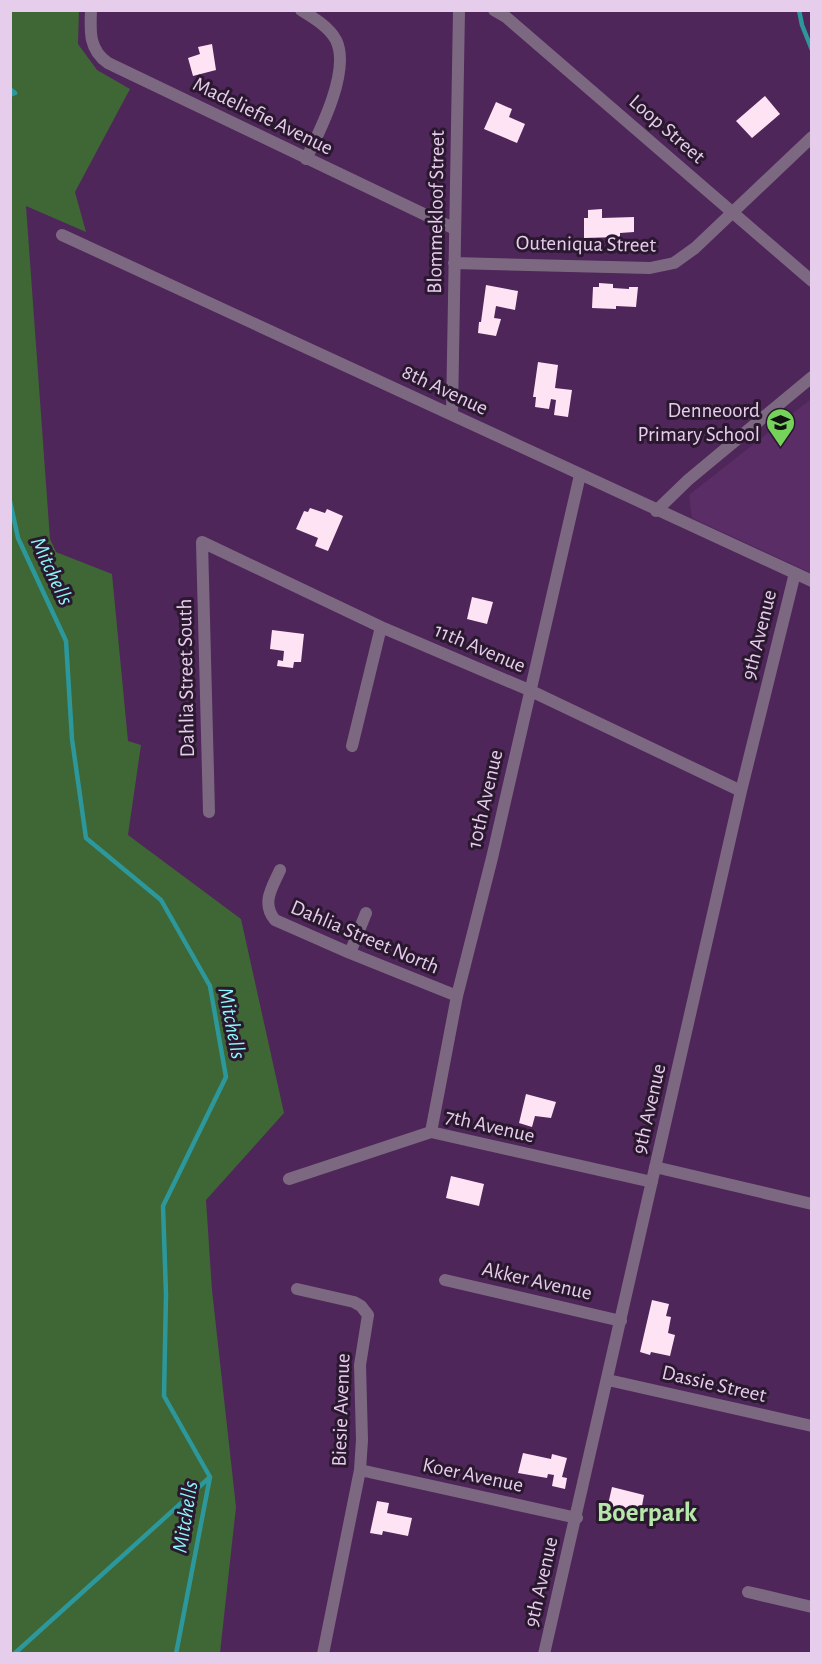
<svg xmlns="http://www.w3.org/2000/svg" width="822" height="1664" viewBox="0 0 822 1664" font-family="'Alegreya Sans',sans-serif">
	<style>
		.built { fill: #5b2d67 }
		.green { fill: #3f6635 }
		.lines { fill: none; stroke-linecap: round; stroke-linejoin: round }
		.stream { stroke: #2c989c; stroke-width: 4.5 }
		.building { fill: #fee3f4 }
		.street { stroke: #7c6981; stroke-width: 12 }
		.labels { text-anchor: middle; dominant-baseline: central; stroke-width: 6; stroke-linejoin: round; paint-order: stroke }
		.street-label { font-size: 21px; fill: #e6cdec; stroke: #2a182f }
		.poi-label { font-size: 21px; fill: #e6cdec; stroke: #2a182f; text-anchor: end }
		.water-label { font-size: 22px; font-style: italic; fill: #8cf7fb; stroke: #2a182f }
		.district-label { font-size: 27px; font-weight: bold; fill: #b6e9a9; stroke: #2a182f }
	</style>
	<rect width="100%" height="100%" fill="#4e2659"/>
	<!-- built -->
	<path class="built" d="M811 399V573L692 518 689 495Z"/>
	<!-- green -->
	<path class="green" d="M79 10 78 44 97 70 130 89 75 192 86 232 26 206 50 539 56 552 112 574 128 741 141 745 128 835 241 919 284 1113 206 1200 212 1290 236 1507 220 1653H11L10 11Z"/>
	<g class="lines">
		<!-- stream -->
		<path class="stream" d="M799 10 802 25 812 50
			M10 89 15 93 10 95
			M10 501 18 538 66 641 72 739 86 838 161 900 210 986 226 1077 163 1206 166 1294 164 1396 210 1477 176 1654
			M14 1654 210 1477"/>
	</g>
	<!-- building -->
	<path class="building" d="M212 44 216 70 193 76 188 58 200 54 198 47Z
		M765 96 780 114 752 138 736 121Z
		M496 102 512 109 509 117 525 124 517 143 484 129Z
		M602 209V218L634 217V232L620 233V237L584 238V218H588V210Z
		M599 283 613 284V288L629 289V287H638L636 307 616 306V309L592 308 593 287H599Z
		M486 285 518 291 515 310 496 306 494 318 501 319 496 336 478 333 479 322H481Z
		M538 362 558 365 555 388 572 390 568 417 554 415 556 400 551 399 549 409 535 407 536 397H533Z
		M310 508 325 513 327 509 343 516 328 551 315 546 318 538 296 529 304 511 308 512Z
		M472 597 493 602 487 624 467 619Z
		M272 630 304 634 301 662H294L293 668 277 666 278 660 283 661 284 651 270 649Z
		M526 1094 556 1102 551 1118 535 1116 532 1127 519 1123Z
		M451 1176 484 1184 479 1206 446 1198Z
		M652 1300 669 1304 666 1316 671 1317 668 1333 675 1335 670 1356 651 1352 650 1355 640 1352Z
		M523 1453 551 1459 552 1454 567 1458 562 1477 567 1478 565 1489 552 1486 554 1475 548 1474 547 1478 518 1473Z
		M612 1487 644 1495 640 1517 607 1509Z
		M377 1501 389 1503 387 1513 412 1518 408 1536 383 1531 382 1535 370 1533Z"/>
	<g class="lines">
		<!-- street -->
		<path class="street" d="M91 10C90 32 89 50 108 63L455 229
			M301 10C314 18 329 27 336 40 351 70 320 131 306 159
			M494 10 506 17 812 281
			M62 235 812 581
			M454 263 650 268 674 263 695 248 812 137
			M452 414 459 10
			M656 511 688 480 812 377
			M352 746 381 627
			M209 812 202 542 381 627 529 690 741 791
			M280 870C272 888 261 903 275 920L350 953 457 996
			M350 953 366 913
			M431 1132 457 996 492 858 580 475
			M655 1167 812 1204
			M289 1179 431 1132 652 1182
			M445 1280 621 1321
			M297 1289 354 1302 361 1306 368 1315 360 1365 362 1440 360 1470 323 1654
			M608 1380 812 1426
			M360 1470 577 1518
			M748 1592 812 1607
			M544 1654 741 791 795 573"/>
	</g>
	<!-- icons -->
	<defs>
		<symbol id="school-pin" viewBox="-11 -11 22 30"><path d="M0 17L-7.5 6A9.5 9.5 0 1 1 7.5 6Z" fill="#75d25b" stroke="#2a182f"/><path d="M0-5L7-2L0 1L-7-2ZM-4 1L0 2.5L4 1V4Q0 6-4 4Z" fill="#111"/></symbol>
	</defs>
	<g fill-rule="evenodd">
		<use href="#school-pin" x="764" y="406" width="33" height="45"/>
	</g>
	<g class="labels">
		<!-- street labels -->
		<g class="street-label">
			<text transform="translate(263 116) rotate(26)">Madeliefie Avenue</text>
			<text transform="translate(667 129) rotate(41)">Loop Street</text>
			<text transform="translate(436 212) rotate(-89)">Blommekloof Street</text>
			<text transform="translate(586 244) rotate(1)">Outeniqua Street</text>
			<text transform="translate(445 390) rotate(25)">8th Avenue</text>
			<text transform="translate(759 635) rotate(-76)">9th Avenue</text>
			<text transform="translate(480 648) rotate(23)">11th Avenue</text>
			<text transform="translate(186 678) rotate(-91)">Dahlia Street South</text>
			<text transform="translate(485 799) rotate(-77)">10th Avenue</text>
			<text transform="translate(365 937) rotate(23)">Dahlia Street North</text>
			<text transform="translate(649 1109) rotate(-77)">9th Avenue</text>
			<text transform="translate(490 1126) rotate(13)">7th Avenue</text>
			<text transform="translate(537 1281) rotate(13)">Akker Avenue</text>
			<text transform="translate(714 1384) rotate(13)">Dassie Street</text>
			<text transform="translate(341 1410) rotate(-88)">Biesie Avenue</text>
			<text transform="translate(473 1475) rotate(12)">Koer Avenue</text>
			<text transform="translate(541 1582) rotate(-77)">9th Avenue</text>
		</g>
		<!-- poi labels -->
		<g class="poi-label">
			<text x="760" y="410">Denneoord<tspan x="760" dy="24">Primary School</tspan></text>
		</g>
		<!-- water labels -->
		<g class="water-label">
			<text transform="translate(52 571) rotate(65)">Mitchells</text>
			<text transform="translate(232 1023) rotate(79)">Mitchells</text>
			<text transform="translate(185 1517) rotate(-81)">Mitchells</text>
		</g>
		<!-- district labels -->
		<g class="district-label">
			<text x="647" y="1512">Boerpark</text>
		</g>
	</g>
	<!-- border -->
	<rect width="822" height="1664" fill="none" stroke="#e6cdec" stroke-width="24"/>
</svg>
